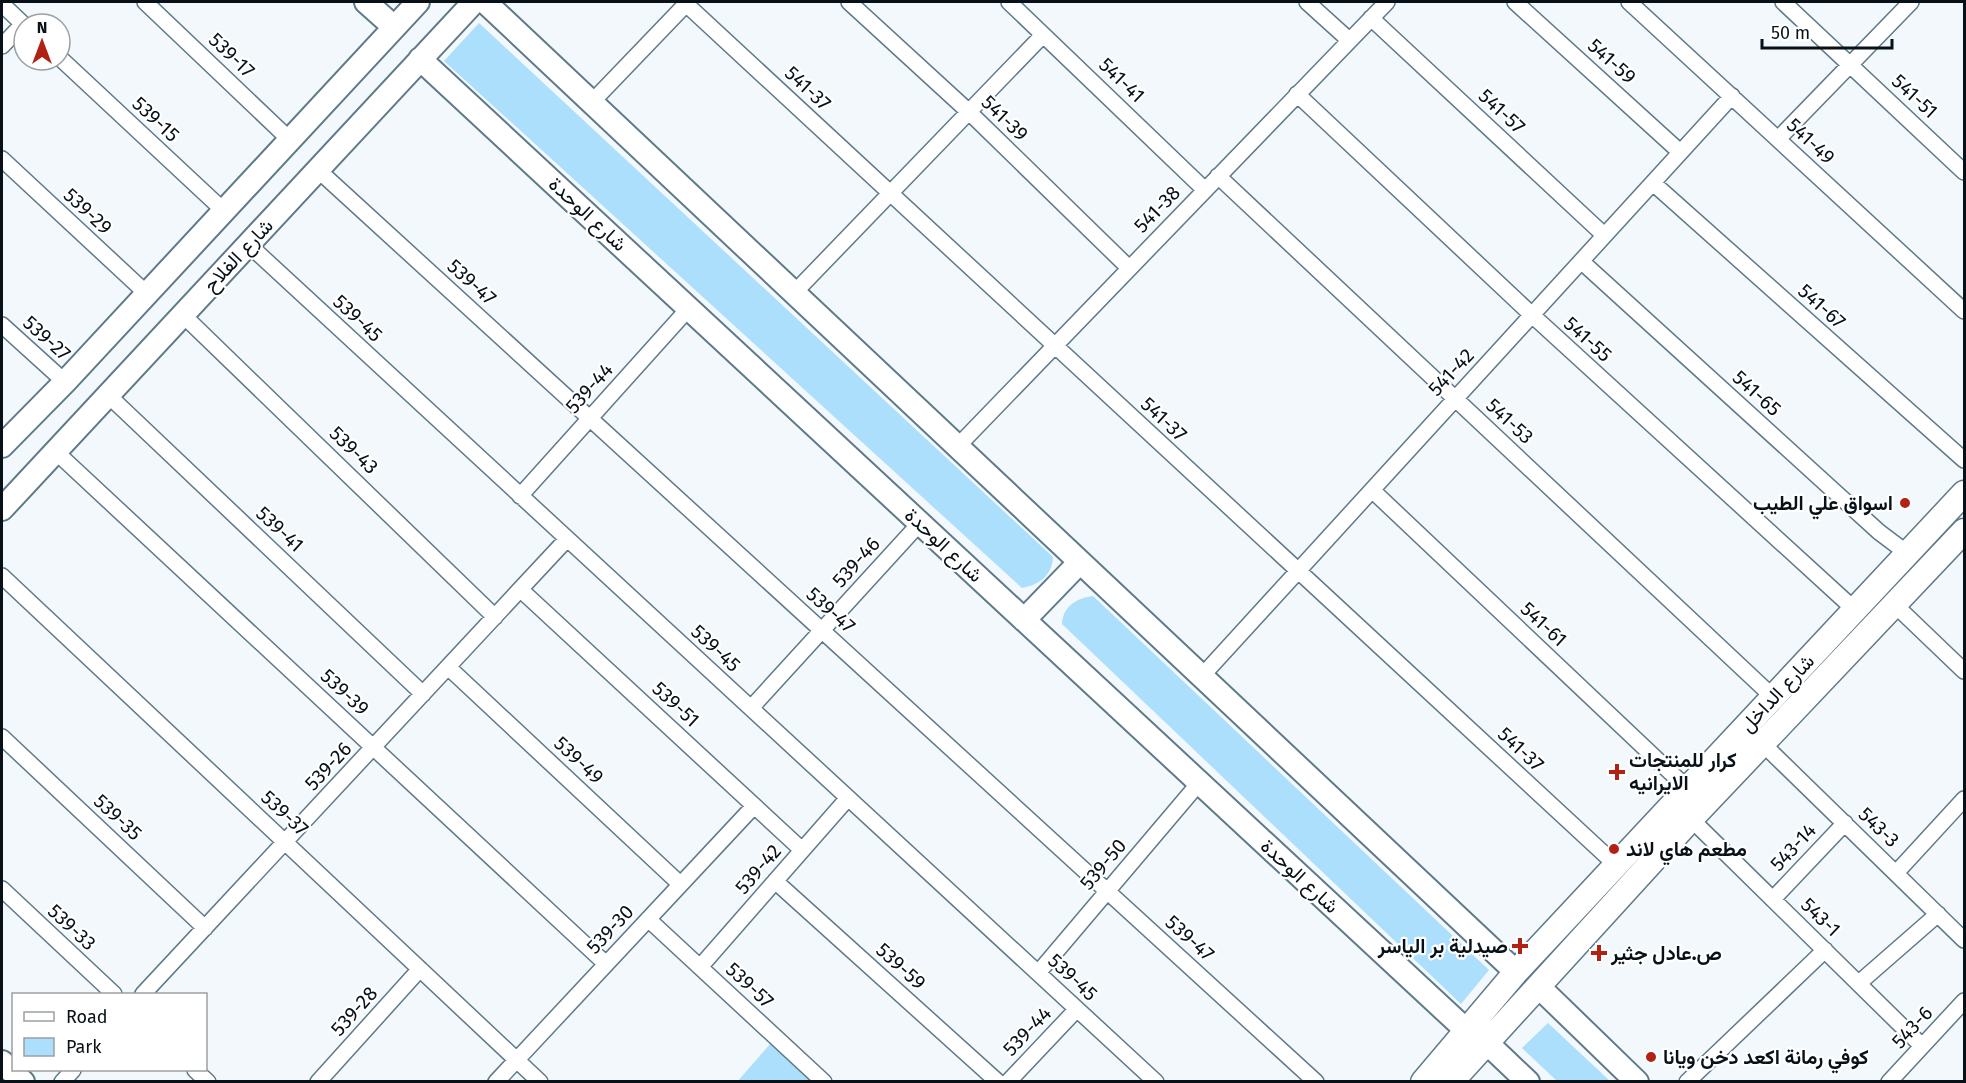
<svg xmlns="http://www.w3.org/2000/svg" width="1966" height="1083" viewBox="0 0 1966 1083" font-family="'Fira Sans',Vazirmatn,sans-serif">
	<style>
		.green { fill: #abdffc }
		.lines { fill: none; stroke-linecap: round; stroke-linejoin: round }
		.street-casing { stroke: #5f7a88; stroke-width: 18 }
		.secondary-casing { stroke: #5f7a88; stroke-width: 26 }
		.primary-casing { stroke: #5f7a88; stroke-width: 27 }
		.street { stroke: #fff; stroke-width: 15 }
		.secondary { stroke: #fff; stroke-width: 22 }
		.primary { stroke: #fff; stroke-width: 24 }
		.poi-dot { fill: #b12215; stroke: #fff; stroke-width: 2 }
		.labels { text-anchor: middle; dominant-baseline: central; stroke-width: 4.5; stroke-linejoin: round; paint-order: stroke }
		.street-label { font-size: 20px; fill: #071117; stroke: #fff }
		.poi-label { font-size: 20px; font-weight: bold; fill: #071117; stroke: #fff; text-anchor: start }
	</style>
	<rect width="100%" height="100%" fill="#f2f8fc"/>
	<!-- green -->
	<path class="green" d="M479 23 1053 557C1052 576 1039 585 1022 588L444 61Z
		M1093 596 1489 970 1461 1004 1062 624C1063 606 1077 598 1093 596Z
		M1548 1023 1610 1081H1557L1522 1048Z
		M778 1035 826 1082H737Z"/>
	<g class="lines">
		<defs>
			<path id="street" d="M145 2 290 140
				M849 2 969 112 1129 268
				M1009 2 1205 190
				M1307 2 1349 40
				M1515 2 1680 152
				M1629 2 1964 311
				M1783 2 1964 172
				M2 4 24 25
				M686 4 1615 864
				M1371 18 1604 235
				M2 46 23 24
				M60 58 224 211
				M1297 94 1532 315 1855 610
				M592 102 688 2
				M1778 139 1911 2
				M2 159 146 293
				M317 169 1316 1082
				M1218 176 1773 697
				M1653 183 1964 460
				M248 244 1156 1082
				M1581 261 1879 532 1907 553
				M794 293 1043 35
				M183 315 495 617
				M2 325 65 382
				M108 395 423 694
				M957 447 1387 2
				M55 451 606 964
				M1372 490 1687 788
				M520 496 689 308
				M2 576 540 1082
				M521 590 802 850
				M1894 604 1964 671
				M448 667 680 884
				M1202 676 1732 96
				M751 708 920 523
				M2 737 205 928
				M1763 744 1964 940
				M1691 819 1922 1046
				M1896 873 1964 799
				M775 881 998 1082
				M2 889 114 994
				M1773 899 1845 823
				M648 919 824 1082
				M700 967 848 798
				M1038 973 1199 783
				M1859 983 1938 914
				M143 994 567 539
				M195 1070 208 1082
				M62 1082 73 1070
				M318 1082 420 969
				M496 1082 754 806
				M1008 1082 1077 1009
				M1687 1082 1825 950
				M1889 1082 1964 1001"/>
			<path id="secondary" d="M366 2 394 27
				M485 2 1516 972
				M420 59 1467 1031
				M2 446 65 382 418 2
				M2 509 474 2
				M1024 620 1080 562
				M1538 986 1637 1082
				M1487 1043 1528 1082
				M2 1062 23 1082"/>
			<path id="primary" d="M1423 1082 1516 972 1964 493
				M1451 1082 1691 819 1964 531"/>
		</defs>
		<!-- street casing -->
		<use href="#street" class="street-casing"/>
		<!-- secondary casing -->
		<use href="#secondary" class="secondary-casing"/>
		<!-- primary casing -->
		<use href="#primary" class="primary-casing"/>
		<!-- street -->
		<use href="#street" class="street"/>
		<!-- secondary -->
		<use href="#secondary" class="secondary"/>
		<!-- primary -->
		<use href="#primary" class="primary"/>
	</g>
	<!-- markers -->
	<g class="poi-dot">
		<circle cx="1905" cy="503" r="6"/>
		<path d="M1614 763h6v6h6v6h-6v6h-6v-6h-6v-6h6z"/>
		<circle cx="1614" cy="849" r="6"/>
		<path d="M1517 937h6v6h6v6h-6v6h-6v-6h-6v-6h6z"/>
		<path d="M1596 944h6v6h6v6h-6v6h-6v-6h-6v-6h6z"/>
		<circle cx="1651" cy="1057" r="6"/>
	</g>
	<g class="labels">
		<!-- street labels -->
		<g class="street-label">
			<text transform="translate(232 55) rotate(44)">539-17</text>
			<text transform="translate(1612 61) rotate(42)">541-59</text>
			<text transform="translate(1122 80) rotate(44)">541-41</text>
			<text transform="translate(808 88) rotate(43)">541-37</text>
			<text transform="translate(1915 96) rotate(43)">541-51</text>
			<text transform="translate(1502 111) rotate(43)">541-57</text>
			<text transform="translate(1005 118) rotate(44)">541-39</text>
			<text transform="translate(156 119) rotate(43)">539-15</text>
			<text transform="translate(1811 141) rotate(43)">541-49</text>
			<text transform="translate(1157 209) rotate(-46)">541-38</text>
			<text transform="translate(88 211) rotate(43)">539-29</text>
			<text transform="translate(588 214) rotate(43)">شارع الوحدة</text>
			<text transform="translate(238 255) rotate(-47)">شارع الفلاح</text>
			<text transform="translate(472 282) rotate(42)">539-47</text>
			<text transform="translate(1822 306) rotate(42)">541-67</text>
			<text transform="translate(358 318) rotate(43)">539-45</text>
			<text transform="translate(47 338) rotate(42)">539-27</text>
			<text transform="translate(1588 339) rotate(42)">541-55</text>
			<text transform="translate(1451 372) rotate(-47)">541-42</text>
			<text transform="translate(589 388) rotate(-48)">539-44</text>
			<text transform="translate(1757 393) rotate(42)">541-65</text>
			<text transform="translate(1164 419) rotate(43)">541-37</text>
			<text transform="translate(1510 421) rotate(43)">541-53</text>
			<text transform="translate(354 450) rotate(44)">539-43</text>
			<text transform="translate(280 529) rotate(43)">539-41</text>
			<text transform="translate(944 545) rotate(43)">شارع الوحدة</text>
			<text transform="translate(856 562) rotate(-48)">539-46</text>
			<text transform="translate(831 610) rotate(42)">539-47</text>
			<text transform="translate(1544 624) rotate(43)">541-61</text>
			<text transform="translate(716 648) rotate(43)">539-45</text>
			<text transform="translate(345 692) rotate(43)">539-39</text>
			<text transform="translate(1777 693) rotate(-47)">شارع الداخل</text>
			<text transform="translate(676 704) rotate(43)">539-51</text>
			<text transform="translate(1521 749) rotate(43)">541-37</text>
			<text transform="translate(579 760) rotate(43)">539-49</text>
			<text transform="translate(328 766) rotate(-47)">539-26</text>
			<text transform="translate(285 813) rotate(43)">539-37</text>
			<text transform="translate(118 817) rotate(43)">539-35</text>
			<text transform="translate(1879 827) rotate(44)">543-3</text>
			<text transform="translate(1793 847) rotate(-47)">543-14</text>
			<text transform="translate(1103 864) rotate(-50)">539-50</text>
			<text transform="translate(758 869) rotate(-49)">539-42</text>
			<text transform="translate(1300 876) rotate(43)">شارع الوحدة</text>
			<text transform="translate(1821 917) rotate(44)">543-1</text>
			<text transform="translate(72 927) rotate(43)">539-33</text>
			<text transform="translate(610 929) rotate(-47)">539-30</text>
			<text transform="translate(1190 938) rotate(42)">539-47</text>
			<text transform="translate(901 966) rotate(42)">539-59</text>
			<text transform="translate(1073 977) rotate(43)">539-45</text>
			<text transform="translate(750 985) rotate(43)">539-57</text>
			<text transform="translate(354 1011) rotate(-48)">539-28</text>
			<text transform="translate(1912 1027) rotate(-47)">543-6</text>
			<text transform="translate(1027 1031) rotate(-46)">539-44</text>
		</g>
		<!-- poi labels -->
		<g class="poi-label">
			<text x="1893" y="503" text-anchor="end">اسواق علي الطيب</text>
			<text x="1629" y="760">كرار للمنتجات<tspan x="1629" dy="23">الايرانيه</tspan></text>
			<text x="1626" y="849">مطعم هاي لاند</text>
			<text x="1508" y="946" text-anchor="end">صيدلية بر الياسر</text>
			<text x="1611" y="953">ص.عادل جثير</text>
			<text x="1663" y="1057">كوفي رمانة اكعد دخن ويانا</text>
		</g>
	</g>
	<!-- border -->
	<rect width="1966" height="1083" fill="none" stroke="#071117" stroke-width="6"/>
	<!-- legend -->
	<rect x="12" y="993" width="195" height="78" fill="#ffffff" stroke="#9ca0a2" stroke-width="1.5"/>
	<rect x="24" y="1012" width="30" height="9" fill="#ffffff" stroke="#9ca0a2" stroke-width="1.5"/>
	<text x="66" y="1023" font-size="18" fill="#071117">Road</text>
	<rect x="24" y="1038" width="30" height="18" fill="#abdffc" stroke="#9ca0a2" stroke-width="1.5"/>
	<text x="66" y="1053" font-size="18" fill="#071117">Park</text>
	<!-- north arrow -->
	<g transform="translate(42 42)"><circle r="28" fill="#ffffff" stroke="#9ca0a2" stroke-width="1.5"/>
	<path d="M0-4.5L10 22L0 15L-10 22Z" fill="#b12215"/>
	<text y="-9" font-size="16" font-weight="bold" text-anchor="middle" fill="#071117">N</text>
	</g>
	<!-- scale -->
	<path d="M1762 39v9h130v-9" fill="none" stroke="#071117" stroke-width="3"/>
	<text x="1771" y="39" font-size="18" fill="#071117" stroke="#ffffff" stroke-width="4.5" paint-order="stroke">50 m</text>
</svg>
